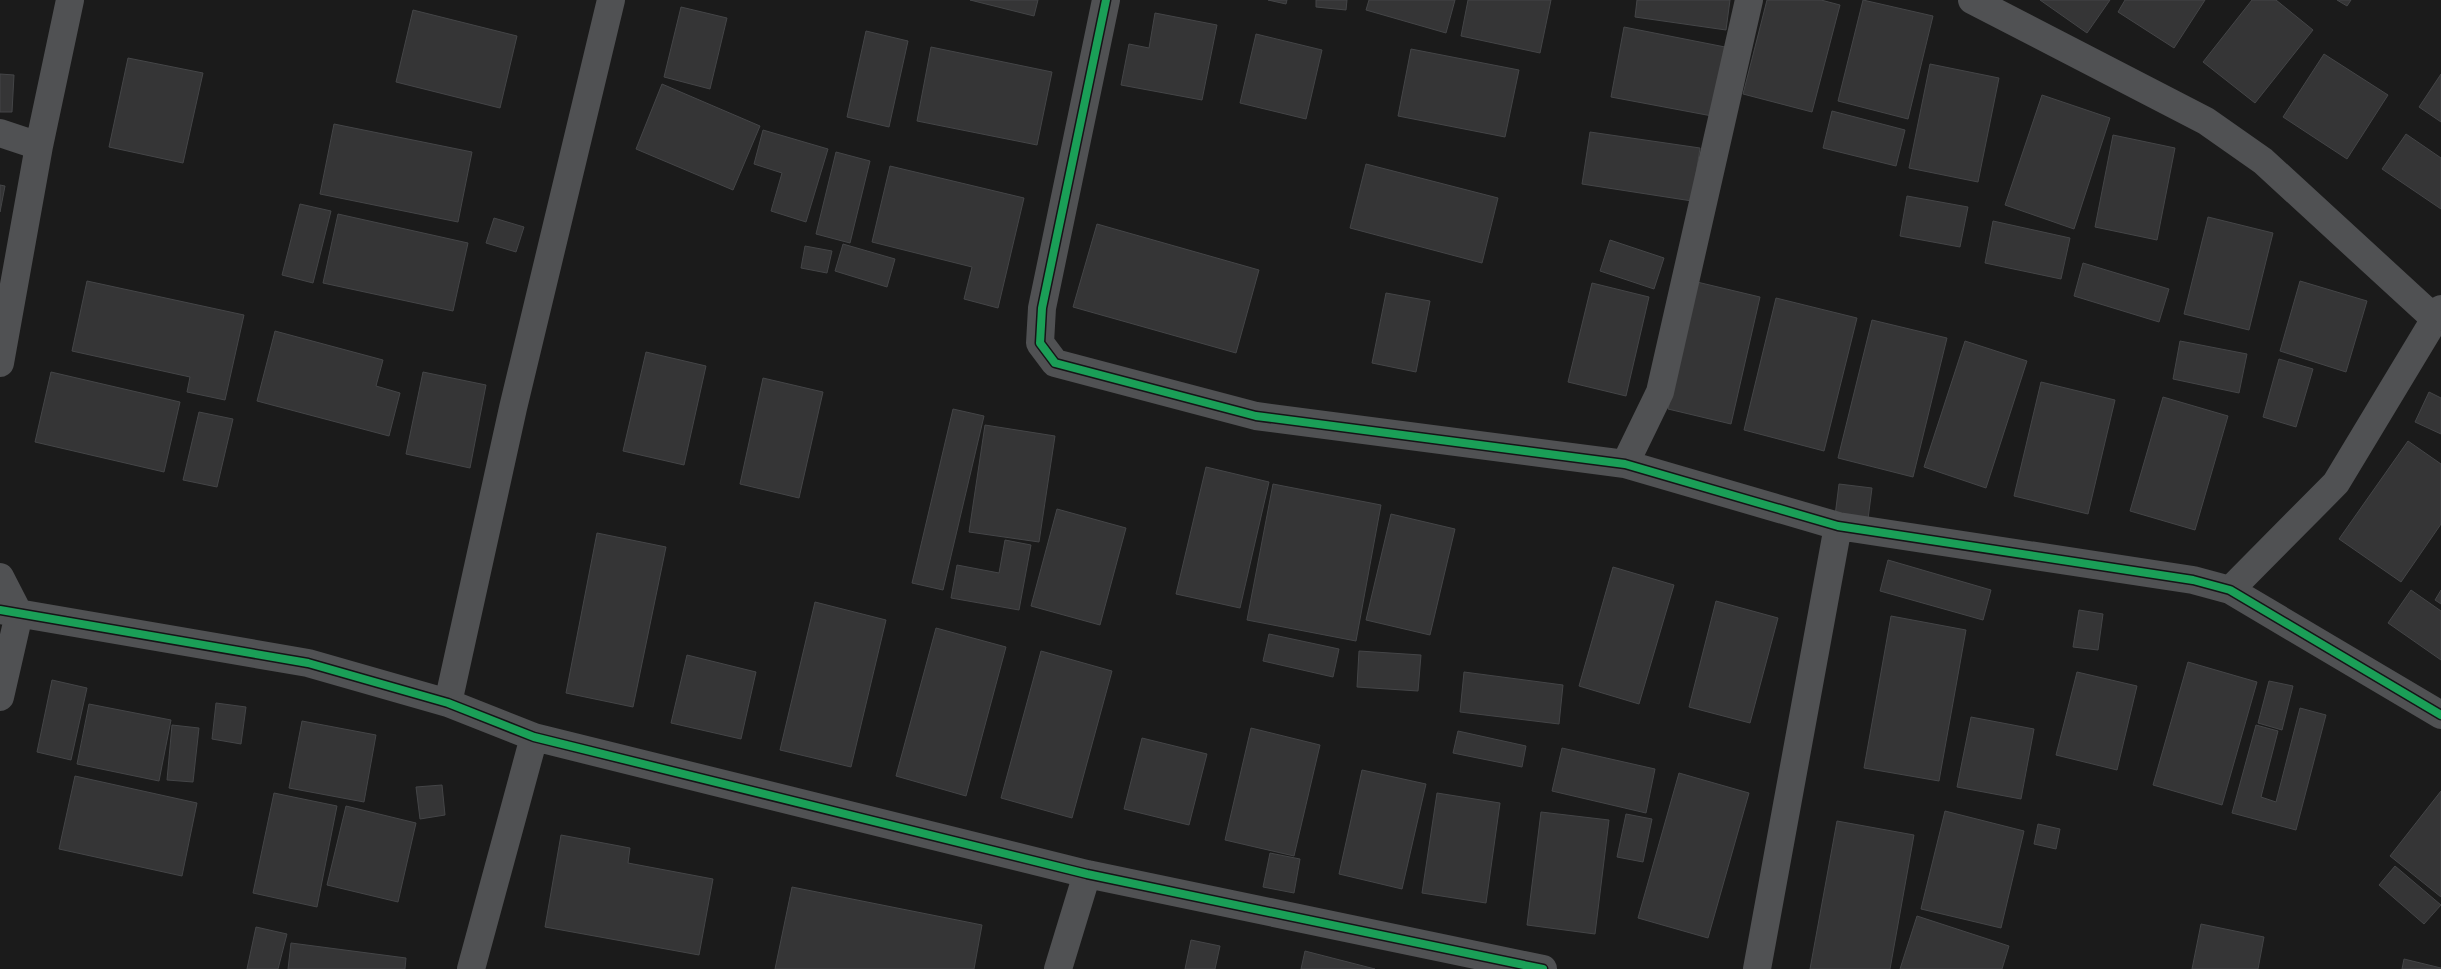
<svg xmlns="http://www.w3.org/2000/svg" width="2441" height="969" viewBox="0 0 2441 969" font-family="Rubik,sans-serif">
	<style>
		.building { fill: #353536; stroke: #444547 }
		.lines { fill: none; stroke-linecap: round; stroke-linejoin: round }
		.street { stroke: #505153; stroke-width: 28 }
		.cycleway-casing { stroke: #151517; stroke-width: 11 }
		.cycleway { stroke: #1a9f57; stroke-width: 8 }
	</style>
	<rect width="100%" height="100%" fill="#1b1b1b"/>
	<!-- building -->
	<path class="building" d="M970 0H1038L1034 16Z
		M1268 0H1287L1286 4Z
		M1316 0H1347L1346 10 1316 7Z
		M1369 0H1455L1446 33 1366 10Z
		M1468 0H1551L1540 53 1461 36Z
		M1637 0H1730L1726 30 1635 17Z
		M1767 0H1821L1840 5 1812 112 1743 94Z
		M1863 0 1933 16 1908 119 1838 101Z
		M2040 0H2110L2087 33Z
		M2125 0H2205L2174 48 2118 12Z
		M2252 0H2276L2313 30 2255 103 2203 62Z
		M2337 0H2351L2347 6Z
		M681 7 727 18 710 89 664 77Z
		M413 10 517 36 500 108 396 82Z
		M1155 13 1217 25 1202 100 1121 85 1129 44 1149 48Z
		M1624 27 1725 47 1712 116 1611 97Z
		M866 31 908 41 889 127 847 117Z
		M1256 34 1322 50 1306 119 1240 103Z
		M931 47 1052 72 1037 145 917 121Z
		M1411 49 1519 70 1505 137 1398 116Z
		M2324 54 2388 95 2347 159 2283 117Z
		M128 58 203 73 183 163 109 147Z
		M1930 64 1999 78 1978 182 1909 168Z
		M0 74 14 75 12 112H0Z
		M2441 74V122L2419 107Z
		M662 84 760 126 733 190 636 149Z
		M2042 95 2110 118 2074 229 2005 205Z
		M1832 111 1905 130 1896 166 1823 148Z
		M334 124 472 152 458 222 320 194Z
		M763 130 828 149 806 222 771 211 782 173 754 164Z
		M1590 132 1700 148 1692 201 1582 184Z
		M2406 134 2441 158V209L2382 169Z
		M2113 135 2175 148 2157 240 2095 227Z
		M836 152 870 161 850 243 816 234Z
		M1366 164 1498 198 1482 263 1350 228Z
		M890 166 1024 198 998 308 964 299 972 267 872 242Z
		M0 185 5 186 0 212Z
		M1907 196 1968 207 1960 247 1900 236Z
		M300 204 331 211 313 283 282 275Z
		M338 214 468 243 453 311 323 283Z
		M2208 217 2273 233 2249 330 2184 314Z
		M494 218 524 227 516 252 486 243Z
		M1993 221 2070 238 2061 279 1985 263Z
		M1097 224 1259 270 1236 353 1073 307Z
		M1610 240 1664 258 1654 289 1600 271Z
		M843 244 895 259 887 287 835 271Z
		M805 246 832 251 827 273 801 268Z
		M2083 263 2169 289 2159 322 2074 296Z
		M87 281 244 315 225 400 187 392 190 377 72 351Z
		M2300 281 2367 301 2346 372 2280 351Z
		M1697 282 1760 297 1731 424 1668 409Z
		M1592 283 1649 297 1626 396 1568 382Z
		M1386 293 1430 301 1416 372 1372 363Z
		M1776 298 1857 318 1824 451 1744 430Z
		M1872 320 1947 338 1913 477 1838 458Z
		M275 331 383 360 376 386 400 393 389 436 257 401Z
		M1965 341 2027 361 1986 488 1924 467Z
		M2180 341 2247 354 2239 393 2173 379Z
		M646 352 706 366 684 465 623 451Z
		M2279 359 2313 369 2296 427 2263 417Z
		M51 372 180 402 164 472 35 442Z
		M423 372 486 385 470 468 406 454Z
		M763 378 823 392 799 498 740 484Z
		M2041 382 2115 400 2088 514 2014 496Z
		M2429 392 2441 398V434L2415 422Z
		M2163 397 2228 416 2195 530 2130 511Z
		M953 409 984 416 943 590 912 583Z
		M199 412 233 419 217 487 183 480Z
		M985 425 1055 436 1039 542 969 532Z
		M2408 441 2441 464V524L2401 582 2339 539Z
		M1206 467 1269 482 1240 608 1176 594Z
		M1273 484 1381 505 1356 641 1247 620Z
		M1839 484 1872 488 1868 519 1835 516Z
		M1057 509 1126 528 1100 625 1031 606Z
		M1391 514 1455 529 1430 635 1366 620Z
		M597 533 666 547 633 707 566 693Z
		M1005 540 1031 545 1019 610 951 598 957 565 999 573Z
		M1888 560 1991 590 1983 620 1880 591Z
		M1613 567 1674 585 1639 704 1579 686Z
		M2411 590 2441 611V660L2388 623Z
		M2441 590V604L2435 600Z
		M1716 601 1778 618 1750 723 1689 707Z
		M815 602 886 620 851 767 780 750Z
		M2079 610 2103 614 2098 650 2073 647Z
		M1891 616 1966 630 1939 781 1864 768Z
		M936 628 1006 647 966 796 896 776Z
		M1269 634 1339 649 1333 677 1263 661Z
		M1041 651 1112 671 1072 818 1001 798Z
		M1359 651 1421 655 1418 691 1357 687Z
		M687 655 756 672 741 739 671 723Z
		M2188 662 2257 682 2222 805 2153 785Z
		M1464 672 1563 685 1559 724 1460 712Z
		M2077 672 2137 686 2117 770 2056 755Z
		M52 680 87 688 71 760 37 752Z
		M2269 681 2293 686 2282 730 2258 723Z
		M216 703 246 707 241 744 212 739Z
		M89 704 171 720 159 781 77 764Z
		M2300 708 2326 715 2296 830 2232 813 2256 725 2278 731 2261 797 2276 802Z
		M1971 717 2034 729 2021 799 1957 787Z
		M302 721 376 735 364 802 289 788Z
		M172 725 199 728 193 782 167 780Z
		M1251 728 1320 745 1294 856 1225 840Z
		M1458 731 1526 746 1522 767 1453 753Z
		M1142 738 1207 754 1189 825 1124 809Z
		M1562 748 1655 769 1646 813 1552 791Z
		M1362 770 1426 784 1402 889 1339 874Z
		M1679 773 1749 793 1708 938 1638 918Z
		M75 776 197 803 182 876 59 849Z
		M442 785 445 815 420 819 416 787Z
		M2441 791V897L2390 856Z
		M274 793 337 806 317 907 253 893Z
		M1437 793 1500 803 1486 903 1422 893Z
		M346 806 416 823 398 902 327 885Z
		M1945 811 2024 831 2001 928 1921 909Z
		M1541 812 1609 820 1595 934 1527 925Z
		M1626 814 1652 819 1643 862 1617 857Z
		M1837 821 1914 835 1890 969H1810Z
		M2038 824 2060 829 2056 849 2034 844Z
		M561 835 630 848 628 863 713 879 699 955 545 927Z
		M1270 853 1300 859 1294 893 1263 887Z
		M2395 866 2441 905 2424 924 2379 885Z
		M792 887 982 925 974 969H775Z
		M1917 916 2009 946 2002 969H1900Z
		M2201 924 2264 937 2258 969H2192Z
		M256 927 287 934 278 969H247Z
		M1191 940 1220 946 1215 969H1185Z
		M291 943 406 958 405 969H288Z
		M1305 951 1375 969H1301Z
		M2404 959 2441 968V969H2402Z"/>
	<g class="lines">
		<!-- street -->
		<path class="street" d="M1106 0 1042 308 1040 343 1055 363 1256 416 1625 464 1838 526 2193 580 2230 590 2441 715
			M1972 0 2206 121 2263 161 2434 318
			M0 133 39 146
			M0 363 39 146 70 0
			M1625 464 1660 392 1749 0
			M0 577 19 614 0 697
			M2230 590 2336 483 2441 309
			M0 610 308 663 448 703 534 737 1087 874 1543 969
			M448 703 513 408 611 0
			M471 969 534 737
			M1058 969 1087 874
			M1757 969 1838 526"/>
		<defs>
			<path id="cycleway" d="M1106 0 1042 308 1040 343 1055 363 1256 416 1625 464 1838 526 2193 580 2230 590 2441 715
				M0 610 308 663 448 703 534 737 1087 874 1543 969"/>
		</defs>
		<!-- cycleway casing -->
		<use href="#cycleway" class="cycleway-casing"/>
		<!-- cycleway -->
		<use href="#cycleway" class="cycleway"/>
	</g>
</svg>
